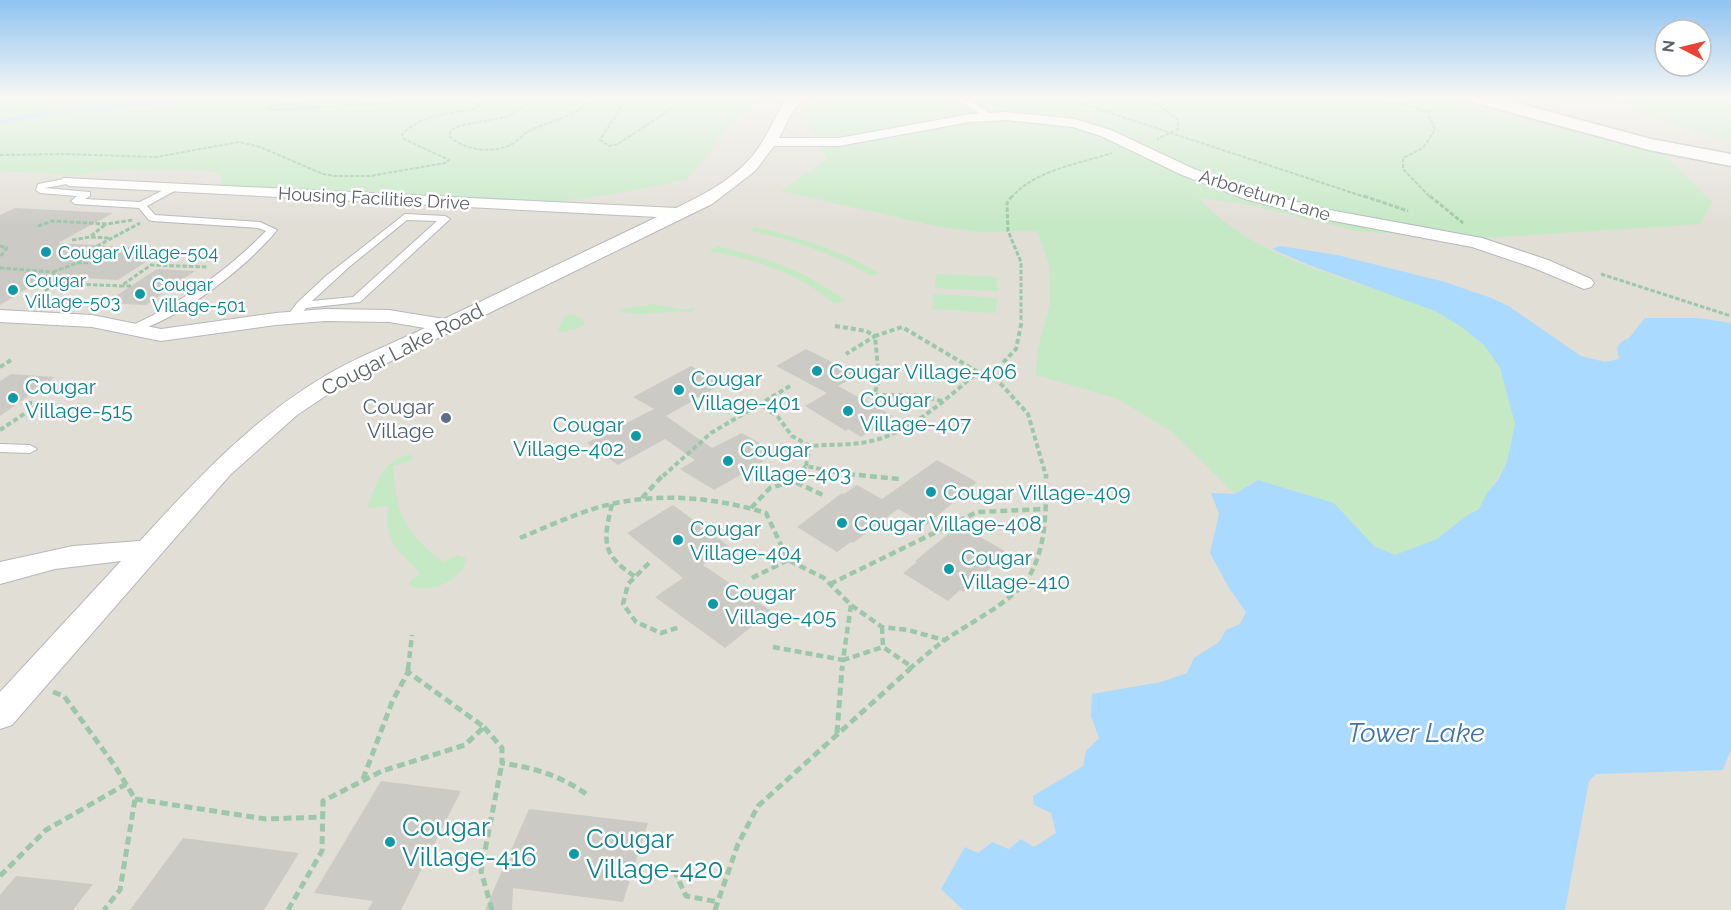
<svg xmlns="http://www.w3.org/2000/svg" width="1731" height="910" viewBox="0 0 1731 910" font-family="Raleway,sans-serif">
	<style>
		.education { fill: #e1ded6 }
		.green { fill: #c5e8c5 }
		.water { fill: #aadaff }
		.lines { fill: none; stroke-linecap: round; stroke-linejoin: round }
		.stream { stroke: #aadaff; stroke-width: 4 }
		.building { fill: #cccac5 }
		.lane-casing { stroke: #b5b8bc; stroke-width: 2 }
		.street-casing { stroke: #b5b8bc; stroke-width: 2 }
		.secondary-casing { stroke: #b6babf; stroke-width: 3 }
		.path-far4 { stroke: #9cc7a9; stroke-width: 2; stroke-dasharray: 4 1.5; stroke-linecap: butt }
		.path-far3 { stroke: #9cc7a9; stroke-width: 3; stroke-dasharray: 4.5 2; stroke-linecap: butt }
		.path-far2 { stroke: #9cc7a9; stroke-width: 4; stroke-dasharray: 5 3; stroke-linecap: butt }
		.path-far1 { stroke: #9cc7a9; stroke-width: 4.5; stroke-dasharray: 7 4; stroke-linecap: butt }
		.path { stroke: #9cc7a9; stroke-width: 5; stroke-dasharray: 8 4.5; stroke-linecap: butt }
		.lane { fill: #fff; fill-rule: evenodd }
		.street { fill: #fff; fill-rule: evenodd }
		.secondary { fill: #fff; fill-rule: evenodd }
		.culture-dot { fill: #0f9aa8; stroke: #fff; stroke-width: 2 }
		.service-dot { fill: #5c6f8a; stroke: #fff; stroke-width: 2 }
		.labels { text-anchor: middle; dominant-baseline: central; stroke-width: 5; stroke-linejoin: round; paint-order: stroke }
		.far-street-label { font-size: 18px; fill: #5f6368; stroke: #fff }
		.far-culture-label { font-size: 18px; fill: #0d838f; stroke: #fff; text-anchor: start }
		.street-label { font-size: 21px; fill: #5f6368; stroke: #fff }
		.culture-label { font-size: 21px; fill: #0d838f; stroke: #fff; text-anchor: start }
		.service-label { font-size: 21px; fill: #4e5e75; stroke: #fff; text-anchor: end }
		.near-culture-label { font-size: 26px; fill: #0d838f; stroke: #fff; text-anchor: start }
		.near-water-label { font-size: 27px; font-style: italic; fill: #4174aa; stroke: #fff }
	</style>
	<rect width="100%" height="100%" fill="#f1efe8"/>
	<!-- education -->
	<path class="education" d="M0 98H1731V910H0Z"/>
	<!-- green -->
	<path class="green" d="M0 98H763L723 132 702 162 686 180 613 194 564 201H524L371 192 226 188 220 182 222 177 215 172 199 170 117 169 76 175 0 171Z
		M828 98H1453L1500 114 1660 150 1712 202 1700 224 1469 239 1357 231 1249 205 1199 198C1257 264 1357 278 1435 311L1460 326 1484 345 1500 368 1515 424 1507 462 1479 509 1466 516 1437 539 1395 555 1374 546 1334 503 1258 480 1235 494 1172 432 1118 399 1036 375 1037 352 1050 304 1049 264 1037 231 980 232 936 226 781 191 827 159 799 112Z
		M1615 98H1731V141C1693 131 1647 121 1615 98Z
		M755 227C801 238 838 249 879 273L872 276C833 254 795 240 750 231Z
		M717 246C769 258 801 269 845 300L834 304C797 272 756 260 709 251Z
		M936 274 997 277V291L935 288Z
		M934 294 997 298 996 313 932 309Z
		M653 304 685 310 696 307 692 312C671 308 629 321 613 307L617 310Z
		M572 314 584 320V325L576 329 556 333 565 316Z
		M412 455 413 460 393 466C396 512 404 533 443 562L457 555 466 558C464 580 428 596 409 585L411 580 421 574C399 551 383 542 388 506L368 508C373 487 387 454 412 455Z"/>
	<!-- water -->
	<path class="water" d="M1280 246 1337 255 1445 282 1494 299 1510 307 1581 356 1605 362 1619 359 1617 347 1621 342 1629 338 1645 318H1698L1731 323V749L1723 770 1596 774 1589 781 1565 910H963L941 889 965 847 978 853 992 842 1009 849 1021 839 1034 847 1056 833 1051 813 1034 805 1033 796 1083 766 1086 751 1099 738 1091 716 1092 694 1161 682 1187 673 1194 658 1219 642 1226 630 1240 624 1246 612 1229 588 1210 553 1219 514 1211 493 1235 494 1258 480 1334 503 1374 546 1395 555 1437 539 1466 516 1479 509 1487 493 1498 480 1507 462 1515 424 1500 368 1484 345 1460 326 1435 311 1309 265 1272 249Z"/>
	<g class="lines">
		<!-- stream -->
		<path class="stream" d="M0 122C60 110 121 103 182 103"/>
	</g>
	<!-- building -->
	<path class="building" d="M15 208 113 213 58 243 166 249 118 280 48 276 0 305V215Z
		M157 269 195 271 146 305 105 303Z
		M806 349 858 375 838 386 893 416 861 437 848 429 846 431 805 406 827 393 776 366Z
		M691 366 724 383 666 416 712 448 742 433 775 452 761 460 763 462 714 490 680 469 695 460 665 439 618 465 587 443 654 409 633 397Z
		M11 374 55 377 0 416V381Z
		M937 460 977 482 927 525 898 509 853 543 851 542 837 552 797 527 842 493 844 494 857 485 882 499Z
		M673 505 730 547 703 565 771 611 725 648 655 597 683 578 627 533Z
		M959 525 1005 551 992 562 995 564 963 592 960 590 948 601 903 573 917 562 915 561Z
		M381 781 461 791 401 910H368L373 901 314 893Z
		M529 809 648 823 623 902 513 888 512 910H485Z
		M183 838 299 853 264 910H130Z
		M16 876 93 884 73 910H0V895Z"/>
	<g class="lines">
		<defs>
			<path id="lane" d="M953 98C969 98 982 106 993 117L986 119 974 109Z
				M69 178 73 181 72 183 45 188 90 192V196L85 199 140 202 173 185 177 188 176 190 147 206 155 215 260 222 277 230C246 268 180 319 133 332L129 331V327C181 303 226 272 266 231L258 228 152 221 149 220 139 208 75 204 71 201 77 196 40 193 36 190 38 184Z
				M405 214 445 216 450 219 360 302 306 308 296 320H288L286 318 297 303 326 276ZM407 220 437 221 353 297 312 301 349 267Z
				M0 444 30 445 37 449 30 453 0 452Z"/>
			<path id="street" d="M788 98H803L791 114 779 138H839L970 114 1006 112 1075 119 1111 130 1194 169 1257 191 1319 208 1482 238 1548 260 1591 279 1594 283 1591 287 1584 289 1534 268 1472 247 1318 218 1245 199 1182 175 1101 136 1073 127 1006 120 970 122 839 146H774L755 171 712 204 342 385 297 415 230 475 12 725 0 729V692L121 561 55 569 0 584V562L73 546 140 541C196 480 252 419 325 376 356 357 392 344 425 328L389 322 325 321 276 325 161 341 92 327 0 322V310L92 315 161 329 276 313 325 309 389 310 444 319 657 217 69 186 61 181 63 178 676 208C707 193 740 176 759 147 770 131 776 113 788 98Z"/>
			<path id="secondary" d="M1470 98H1499L1651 139 1731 154V166L1649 150 1472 102Z"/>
		</defs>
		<!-- lane casing -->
		<use href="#lane" class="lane-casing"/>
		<!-- street casing -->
		<use href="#street" class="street-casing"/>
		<!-- secondary casing -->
		<use href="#secondary" class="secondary-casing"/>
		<!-- path-far4 -->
		<path class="path-far4" d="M536 98 510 116 459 126 451 130 449 136C464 150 491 154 510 145 519 141 525 132 533 129 560 118 573 116 596 98
			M620 98 624 103 600 140 609 146 618 144 688 98
			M1065 98 1368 198
			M1137 98 1160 106 1178 120V129L1157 139
			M1345 98 1403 104 1427 111 1435 130 1423 148 1403 158V169L1431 198
			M0 155 63 154 156 157 239 142 260 147 323 174 335 176H370L445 163 449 160 404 139 402 135C418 115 449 114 473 109L480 105 467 102 415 101 274 110 267 108 281 104 358 98
			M1011 198C1034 170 1079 164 1112 153"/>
		<!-- path-far3 -->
		<path class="path-far3" d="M1012 196 1007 203 1008 231 1021 262V321
			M1364 196 1408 211
			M1430 196 1463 223
			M38 226 52 221 106 224 133 220
			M91 236 106 224
			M72 240 90 237 110 238
			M0 246 7 248 0 257
			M77 263 101 262
			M0 268 53 272 54 283 33 302
			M53 272 77 263 88 251 140 223
			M1601 274 1731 316
			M54 283 121 286
			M131 286H121L151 265 207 267"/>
		<!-- path-far2 -->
		<path class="path-far2" d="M835 326 866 331 875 336 846 354
			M0 367 11 360
			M992 374 1016 349 1022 320
			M790 386 760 404 778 417 792 436 810 446
			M942 401 917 395H874L879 380 875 336 902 327 978 372 992 374 1028 414 1046 476
			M27 403H38
			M0 430 39 404
			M806 466 810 446C833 444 857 446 879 439 917 427 948 397 978 372
			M663 476 711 433 760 404
			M797 476 806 466 855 476"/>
		<!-- path-far1 -->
		<path class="path-far1" d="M848 474 899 479
			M793 481 799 474
			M642 498 664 474
			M612 504C603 541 601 555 636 577
			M751 508 770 488 793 481 825 496
			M520 538C544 528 568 517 593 509 650 491 710 496 766 513L788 560 824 578 851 605 882 627 908 630 944 640
			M649 563 628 584 623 604 636 622 661 633 680 627
			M752 578 788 560
			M830 584 977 512 1046 509
			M851 605 843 660 883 647
			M882 627 883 647 912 667
			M773 647 843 660 842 669
			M408 669 412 635
			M909 669C921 660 932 649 945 640 970 622 1016 601 1031 573 1047 542 1046 508 1046 474"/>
		<!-- path -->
		<path class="path" d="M53 692 64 696 115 766 135 799 120 890 104 910
			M484 727 502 748V763C535 768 562 776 589 796
			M837 733 842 668
			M363 779 392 702 408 672
			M135 799 266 819 323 817
			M649 867 674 870 686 896 718 902
			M0 876 46 830 126 784
			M288 910 322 851 323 801 382 771 465 745 484 727 408 672V668
			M492 910 481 871 502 763
			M715 910 738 844 758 806 911 668"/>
		<!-- lane -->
		<use href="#lane" class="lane"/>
		<!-- street -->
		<use href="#street" class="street"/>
		<!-- secondary -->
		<use href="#secondary" class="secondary"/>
	</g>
	<!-- sky -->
	<linearGradient id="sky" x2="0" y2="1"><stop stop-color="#8fc3f1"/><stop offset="0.43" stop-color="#f9f8f5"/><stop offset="1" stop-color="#f9f8f5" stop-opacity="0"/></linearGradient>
	<rect width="1731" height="226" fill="url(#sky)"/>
	<!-- markers -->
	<g class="culture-dot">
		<circle cx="46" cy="252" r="6"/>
		<circle cx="13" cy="290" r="6"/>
		<circle cx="140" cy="294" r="6"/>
		<circle cx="817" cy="371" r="6"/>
		<circle cx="679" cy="390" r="6"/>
		<circle cx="13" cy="398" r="6"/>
		<circle cx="848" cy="411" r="6"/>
		<circle cx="636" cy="436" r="6"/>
		<circle cx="728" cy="461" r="6"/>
		<circle cx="931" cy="492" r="6"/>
		<circle cx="842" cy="523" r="6"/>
		<circle cx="678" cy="540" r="6"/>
		<circle cx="949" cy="569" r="6"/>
		<circle cx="713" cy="604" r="6"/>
		<circle cx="390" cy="842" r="6"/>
		<circle cx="574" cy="854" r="6"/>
	</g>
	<circle class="service-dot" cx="446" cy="418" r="6"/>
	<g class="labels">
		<!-- far-street labels -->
		<g class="far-street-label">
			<text transform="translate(1265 195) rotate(17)">Arboretum Lane</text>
			<text transform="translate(374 198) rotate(3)">Housing Facilities Drive</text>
		</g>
		<!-- far-culture labels -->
		<g class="far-culture-label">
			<text x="58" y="252">Cougar Village-504</text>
			<text x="25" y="280">Cougar<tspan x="25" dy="21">Village-503</tspan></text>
			<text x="152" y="284">Cougar<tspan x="152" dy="21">Village-501</tspan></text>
		</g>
		<!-- street labels -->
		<g class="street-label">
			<text transform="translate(402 349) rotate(-27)">Cougar Lake Road</text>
		</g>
		<!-- culture labels -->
		<g class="culture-label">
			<text x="829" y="371">Cougar Village-406</text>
			<text x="691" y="378">Cougar<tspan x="691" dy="24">Village-401</tspan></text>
			<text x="25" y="386">Cougar<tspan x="25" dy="24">Village-515</tspan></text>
			<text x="860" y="399">Cougar<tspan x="860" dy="24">Village-407</tspan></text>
			<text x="624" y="424" text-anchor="end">Cougar<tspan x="624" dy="24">Village-402</tspan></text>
			<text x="740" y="449">Cougar<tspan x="740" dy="24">Village-403</tspan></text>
			<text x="943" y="492">Cougar Village-409</text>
			<text x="854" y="523">Cougar Village-408</text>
			<text x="690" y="528">Cougar<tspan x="690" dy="24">Village-404</tspan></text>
			<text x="961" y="557">Cougar<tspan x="961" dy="24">Village-410</tspan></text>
			<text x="725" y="592">Cougar<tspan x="725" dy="24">Village-405</tspan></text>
		</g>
		<!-- service labels -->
		<g class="service-label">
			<text x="434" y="406">Cougar<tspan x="434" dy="24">Village</tspan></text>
		</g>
		<!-- near-culture labels -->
		<g class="near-culture-label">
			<text x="402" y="827">Cougar<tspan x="402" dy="30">Village-416</tspan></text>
			<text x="586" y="839">Cougar<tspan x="586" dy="30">Village-420</tspan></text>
		</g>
		<!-- near-water labels -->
		<g class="near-water-label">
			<text x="1416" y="732">Tower Lake</text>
		</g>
	</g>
	<!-- north arrow -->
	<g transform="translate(1683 48) rotate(277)"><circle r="28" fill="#ffffff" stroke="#bfc1c3" stroke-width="1.5"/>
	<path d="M0-4.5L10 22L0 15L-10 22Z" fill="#ea4335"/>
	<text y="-9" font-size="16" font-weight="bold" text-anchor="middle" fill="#5f6368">N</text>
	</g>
</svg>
